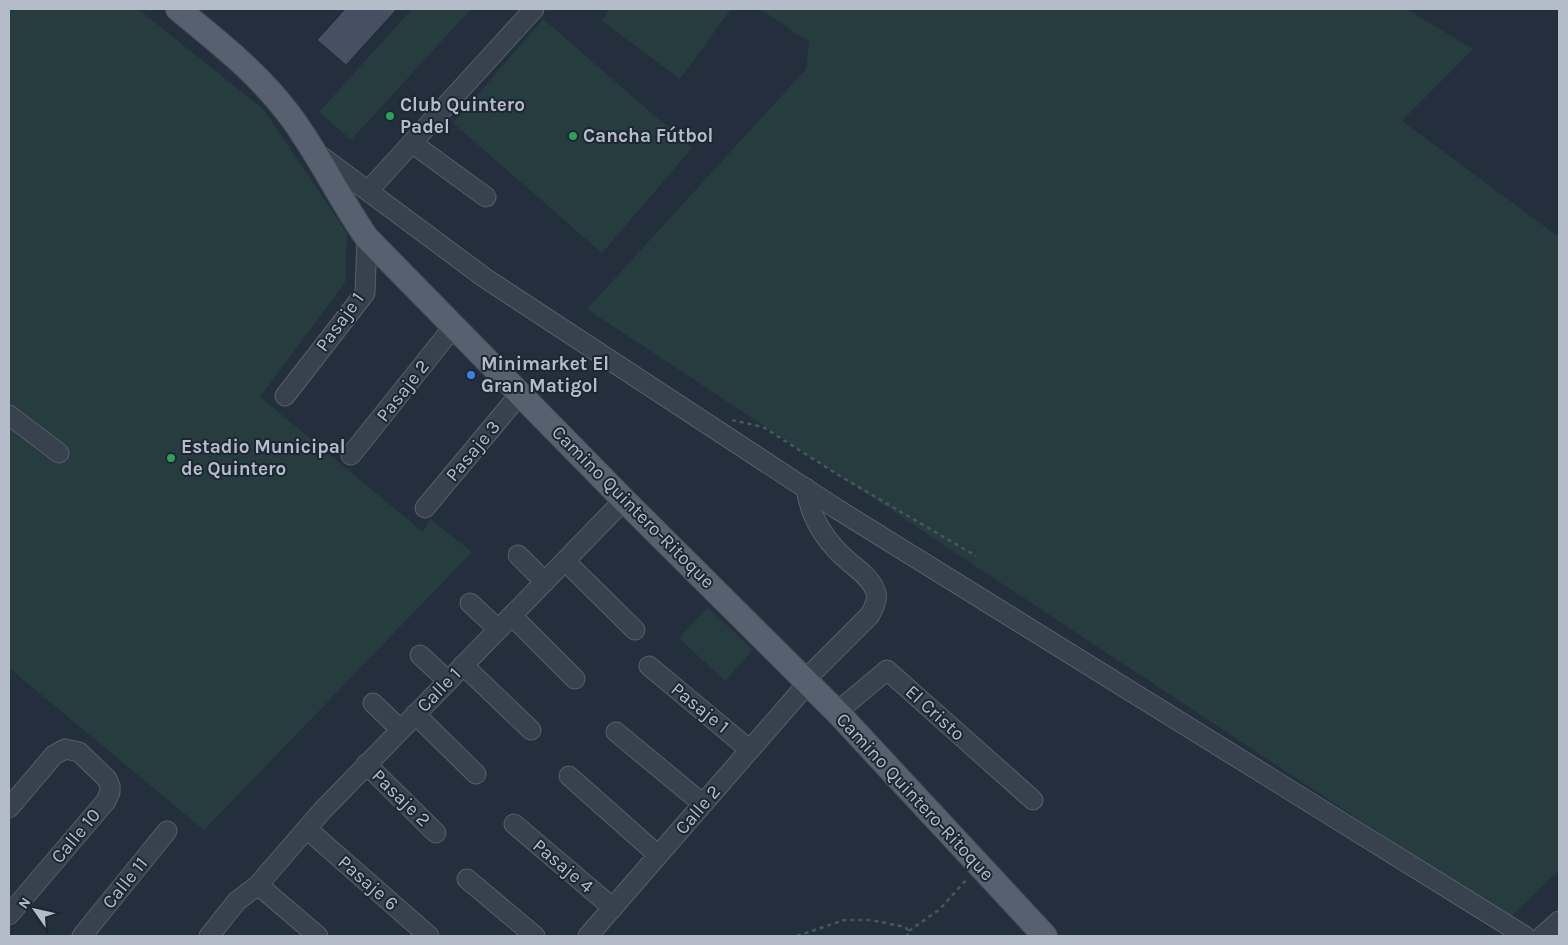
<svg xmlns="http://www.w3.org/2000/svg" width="1568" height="945" viewBox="0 0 1568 945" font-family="Karla,sans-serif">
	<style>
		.green { fill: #263c3f }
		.building { fill: #455162; stroke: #1f2835 }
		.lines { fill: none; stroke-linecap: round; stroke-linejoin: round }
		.minor-casing { stroke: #565f6c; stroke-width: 21 }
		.major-casing { stroke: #414a57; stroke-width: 26 }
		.path { stroke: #44595c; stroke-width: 2.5; stroke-dasharray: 4 4; stroke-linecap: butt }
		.minor { stroke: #38414e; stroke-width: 19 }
		.major { stroke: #56606e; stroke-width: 24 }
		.leisure-dot { fill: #2e9e5b; stroke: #1d2633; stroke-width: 2 }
		.shop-dot { fill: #3f7fe0; stroke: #1d2633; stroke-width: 2 }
		.labels { text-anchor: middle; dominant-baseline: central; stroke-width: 4; stroke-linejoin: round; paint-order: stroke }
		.poi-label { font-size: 19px; font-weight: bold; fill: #b4bcc9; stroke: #1d2633; text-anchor: start }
		.street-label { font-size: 19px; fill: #b4bcc9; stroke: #1d2633 }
	</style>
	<rect width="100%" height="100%" fill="#242f3e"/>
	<!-- green -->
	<path class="green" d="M9 9H138L264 110 347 233 345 283 260 397 423 532 430 519 472 552 204 830 9 668Z
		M412 9H471L351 140 319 112Z
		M610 9H731L680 79 602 21Z
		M760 9H1406L1473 49 1402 121 1559 237V870L1509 919 587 309 806 69 809 42Z
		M543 19 692 148 602 253 453 123Z
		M708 607 753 650 725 681 679 638Z"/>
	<!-- building -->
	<path class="building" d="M345 9H397L346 65 317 40Z"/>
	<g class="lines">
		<defs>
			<path id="minor" d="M412 143 486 197
				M318 154 485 278 837 509 1525 936
				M368 191 534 9
				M285 396 365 293 367 238
				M9 415 59 453
				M351 455 454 326
				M425 508 520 394
				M518 555 545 582
				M565 561 635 630
				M470 603 498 629
				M512 616 575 679
				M420 655 448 681
				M463 665 531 730
				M649 666 750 750
				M805 680 870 615C873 609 878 600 876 593 873 580 858 569 848 561 826 542 810 517 806 488
				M373 703 400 729
				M837 712 887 670 1033 800
				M415 714 476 774
				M616 732 703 804
				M366 764 436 833
				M569 776 658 855
				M9 808 54 755 65 749 79 752 107 779 110 786V792L106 801 9 915
				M514 824 613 908
				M307 829 429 936
				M467 879 535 936
				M258 885 318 936
				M82 936 167 831
				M209 936 237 901 258 885 322 811 624 500
				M588 936 808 683
				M1542 936 1559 921"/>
			<path id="major" d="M178 9C217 41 257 72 288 113 318 152 338 197 367 238L624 500 837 712 1045 936"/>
		</defs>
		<!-- minor casing -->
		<use href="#minor" class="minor-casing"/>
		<!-- major casing -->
		<use href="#major" class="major-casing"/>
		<!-- path -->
		<path class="path" d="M732 420 763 427 840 476 976 556
			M909 931 940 909 967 879
			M797 936 844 920H871L905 927 909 931 907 936"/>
		<!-- minor -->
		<use href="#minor" class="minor"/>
		<!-- major -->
		<use href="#major" class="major"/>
	</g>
	<!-- markers -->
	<g class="leisure-dot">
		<circle cx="390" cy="116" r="5"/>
		<circle cx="573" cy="136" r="5"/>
		<circle cx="171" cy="458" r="5"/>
	</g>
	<circle class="shop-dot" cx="471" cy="375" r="5"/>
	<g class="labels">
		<!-- poi labels -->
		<g class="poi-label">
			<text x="400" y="105">Club Quintero<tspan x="400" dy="22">Padel</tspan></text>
			<text x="583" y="136">Cancha Fútbol</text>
			<text x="481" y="364">Minimarket El<tspan x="481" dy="22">Gran Matigol</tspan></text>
			<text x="181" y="447">Estadio Municipal<tspan x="181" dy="22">de Quintero</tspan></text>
		</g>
		<!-- street labels -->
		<g class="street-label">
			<text transform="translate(340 322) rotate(-54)">Pasaje 1</text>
			<text transform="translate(403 391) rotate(-52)">Pasaje 2</text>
			<text transform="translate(473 451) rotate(-50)">Pasaje 3</text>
			<text transform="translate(633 507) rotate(45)">Camino Quintero-Ritoque</text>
			<text transform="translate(439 690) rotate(-46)">Calle 1</text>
			<text transform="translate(700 708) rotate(39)">Pasaje 1</text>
			<text transform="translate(935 713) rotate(42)">El Cristo</text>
			<text transform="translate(915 797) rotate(47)">Camino Quintero-Ritoque</text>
			<text transform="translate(401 798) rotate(44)">Pasaje 2</text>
			<text transform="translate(698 810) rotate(-49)">Calle 2</text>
			<text transform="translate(76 836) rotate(-50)">Calle 10</text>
			<text transform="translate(563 866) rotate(40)">Pasaje 4</text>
			<text transform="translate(125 883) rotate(-51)">Calle 11</text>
			<text transform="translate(368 883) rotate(41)">Pasaje 6</text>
		</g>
	</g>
	<!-- border -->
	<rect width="1568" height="945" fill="none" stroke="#b4bcc9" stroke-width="20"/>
	<!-- north arrow -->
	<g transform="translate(35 910) rotate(304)" stroke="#1d2633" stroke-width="4" paint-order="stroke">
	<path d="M0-4L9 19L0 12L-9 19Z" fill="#b4bcc9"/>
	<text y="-8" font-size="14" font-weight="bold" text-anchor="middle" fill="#b4bcc9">N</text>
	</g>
</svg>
